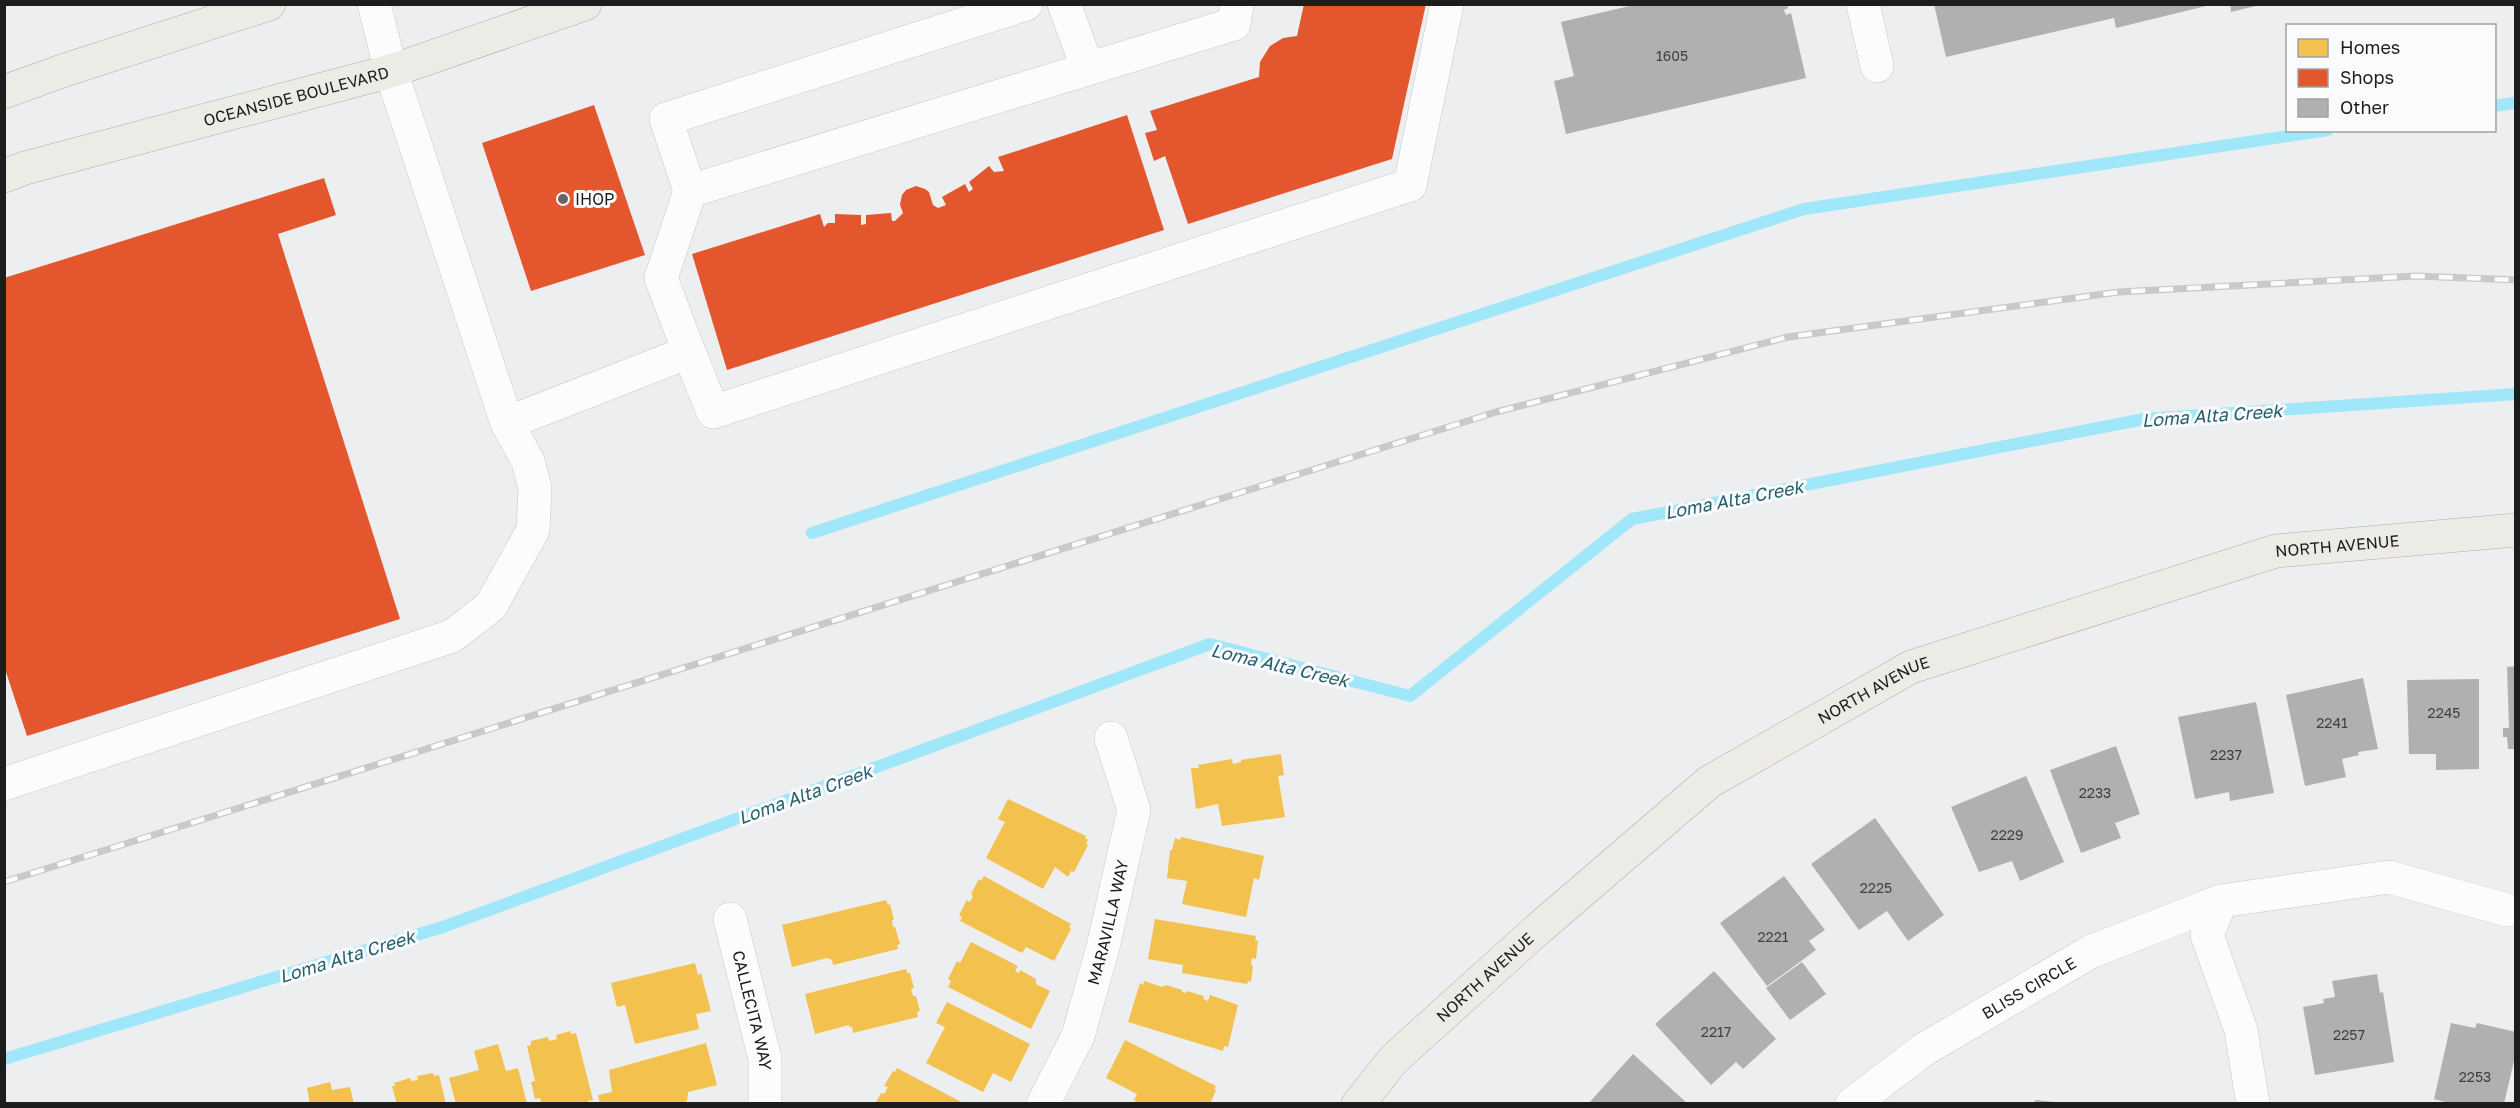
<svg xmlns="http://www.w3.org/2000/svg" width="2520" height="1108" viewBox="0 0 2520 1108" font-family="'Golos Text',sans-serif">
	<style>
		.homes { fill: #f2c14e }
		.shops { fill: #e4572e }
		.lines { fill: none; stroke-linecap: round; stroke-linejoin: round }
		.stream { stroke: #a0e7fa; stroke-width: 12 }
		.building { fill: #b0b0b1 }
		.minor-casing { stroke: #c8c8c9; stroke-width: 34 }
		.major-casing { stroke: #b0ada5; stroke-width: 34 }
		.minor { stroke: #fcfcfd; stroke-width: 33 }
		.major { stroke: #edebe6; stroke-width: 33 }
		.rail-casing { stroke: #c8c9c9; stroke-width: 7 }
		.rail { stroke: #fafbfd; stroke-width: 4.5; stroke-dasharray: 14; stroke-linecap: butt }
		.poi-dot { fill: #666667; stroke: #fafbfd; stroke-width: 2 }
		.labels { text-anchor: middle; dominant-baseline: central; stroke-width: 6; stroke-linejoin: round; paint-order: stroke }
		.number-label { font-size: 14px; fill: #424243 }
		.street-label { font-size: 16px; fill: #1d1d1e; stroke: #fafbfd }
		.poi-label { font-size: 16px; fill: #1d1d1e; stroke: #fafbfd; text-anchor: start }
		.water-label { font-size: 18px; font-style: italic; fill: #265f6d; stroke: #fafbfd }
	</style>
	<rect width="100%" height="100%" fill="#edeeef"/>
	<!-- homes -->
	<path class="homes" d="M1281 754 1284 775 1278 776 1285 817 1222 826 1218 804 1196 809 1191 768H1199L1198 765 1232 759 1233 764 1241 762V760Z
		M1008 799 1086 836 1085 838 1088 840 1086 844 1088 845 1074 872 1071 871 1068 877 1055 867 1043 889 986 858 1005 822 998 819Z
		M1181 837 1264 856 1259 880 1254 878 1246 917 1182 904 1187 881 1167 878 1170 850H1172L1175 838 1180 840Z
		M984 876 1071 924 1069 927 1071 929 1054 961 1026 947 1022 953 960 921 962 917 959 915 967 900 970 902 973 896 971 894 979 879 981 881Z
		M886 900 888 905 890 904 894 920H892L893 927H895L900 944 897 945 898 949 833 965 832 960 827 958 792 967 782 925Z
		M1155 919 1256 936 1255 940 1258 941 1256 959 1252 958 1251 965 1253 966 1251 982 1248 981 1247 984 1182 973 1183 965 1148 959Z
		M971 942 1018 966 1015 971 1019 973 1020 970 1036 979V984L1050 991 1031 1029 948 987 951 981 948 979 957 961 960 963Z
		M695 963 698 975 701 973 711 1011 696 1014 699 1029 635 1044 625 1005 617 1007 611 983Z
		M906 969 907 973H910L914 988 911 989 913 996H916L920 1011 917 1012 918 1017 853 1033 852 1027H849V1025L815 1034 805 994Z
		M1144 981 1162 987 1166 985 1182 990V992L1186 993 1187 991 1204 996 1203 999 1208 1001 1210 995 1238 1005 1228 1047 1224 1046 1223 1051 1128 1022 1140 983 1143 985Z
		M947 1002 1030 1044 1011 1082 993 1073 983 1092 926 1063 945 1027 936 1023Z
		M571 1031V1034L576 1033 593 1100 588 1101V1104H541L540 1098 535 1099 531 1082 535 1081 527 1046 531 1045V1041L548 1037 549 1041 557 1039 556 1035Z
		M1125 1040 1216 1086 1214 1089 1216 1090 1210 1104H1140L1134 1100 1137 1094 1106 1078Z
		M706 1043 717 1085 688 1092 687 1101 678 1104H600L598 1095 612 1092 609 1070Z
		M498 1044 506 1071 518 1068 527 1104H456L449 1078 479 1070 474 1051Z
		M897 1068 965 1104H875L881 1093 884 1094 888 1087 884 1086 893 1071 895 1072Z
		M433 1073 434 1076 439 1075 446 1104H397L392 1086H395L394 1083 410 1078 411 1081 418 1080 417 1076Z
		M330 1082 332 1090 350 1087 354 1104H310L307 1088Z"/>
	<!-- shops -->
	<path class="shops" d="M1304 4H1426L1392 159 1188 224 1165 156 1154 161 1145 133 1157 130 1150 111 1259 77 1260 62 1270 46 1283 38 1297 36Z
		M594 105 645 255 531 291 482 143Z
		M1127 115 1164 230 727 370 692 254 820 214 824 227 828 223H835V214L861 215V225L866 224V215L891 213 892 221H895L903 213 900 205 902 195 906 190 916 186 925 189 929 192 933 205 938 208 946 205 942 197 965 184 969 192 973 189 969 182 989 166 994 172 1004 171 998 157Z
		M324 178 336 215 278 234 400 619 27 736 4 666V278Z"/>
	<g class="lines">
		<!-- stream -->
		<path class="stream" d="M2494 106 2514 103
			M812 533 1804 209 2328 130
			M4 1059 443 927 1210 644 1410 696 1632 519 2144 419 2516 394"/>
	</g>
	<!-- building -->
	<path class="building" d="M1638 4H1788V8L1784 10 1786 15 1791 13 1806 78 1566 134 1554 81 1574 76 1561 22Z
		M1934 4H2210V5L2116 28 2114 18 1946 57Z
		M2230 4H2260V5L2231 12Z
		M2516 666V749H2508L2507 737H2503V728H2509L2507 667Z
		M2363 678 2378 749 2358 752 2359 755 2342 759 2346 777 2305 786 2286 695Z
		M2479 679V769L2436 770V754H2409L2407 680Z
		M2256 702 2274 793 2230 801 2229 792 2195 799 2178 717Z
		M2116 746 2140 814 2115 823 2121 838 2081 853 2050 770Z
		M2026 776 2064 862 2020 881 2012 861 1979 872 1951 807Z
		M1875 818 1944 915 1908 941 1887 911 1859 930 1811 864Z
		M1784 876 1825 930 1809 941 1816 950 1767 986 1720 923Z
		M1802 962 1826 994 1790 1020 1766 988Z
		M1714 971 1776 1039 1743 1069 1736 1062 1711 1085 1655 1024Z
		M2377 974 2380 993 2383 992 2394 1062 2315 1075 2303 1007 2324 1003 2323 999 2335 997 2332 981Z
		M2451 1023 2475 1028 2477 1023 2516 1032V1052L2504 1104H2452L2434 1099Z
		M1633 1054 1688 1104H1588Z
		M2035 1100 2056 1102V1104H2034Z"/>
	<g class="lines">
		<defs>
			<g id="minor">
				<path d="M1064 4 1088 69"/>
				<path d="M1863 4 1877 66"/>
				<path d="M690 191 666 119 1026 4"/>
				<path d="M689 352 713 412 1410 185 1447 4"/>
				<path d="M507 423 689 352 661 278 690 191 1234 24 1237 4"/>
				<path d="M4 784 452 636 491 606 533 530 535 488 528 461 507 423 391 71 374 4"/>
				<path d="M2221 901 2207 935 2241 1030 2253 1104"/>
				<path id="s1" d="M730 919 765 1059V1104"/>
				<path id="s2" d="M1043 1104 1078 1036 1103 947 1134 810 1111 738"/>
				<path id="s3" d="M1852 1104 1923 1050 2090 952 2221 901 2389 877 2507 910"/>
			</g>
			<g id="major">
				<path d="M4 92 65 70 269 4"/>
				<path id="s4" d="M4 176 25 168 391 71 585 4"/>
				<path id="s5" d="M1358 1104 1394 1059 1537 930 1709 782 1911 667 2276 551 2516 530"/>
			</g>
		</defs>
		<!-- minor casing -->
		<use href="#minor" class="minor-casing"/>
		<!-- major casing -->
		<use href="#major" class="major-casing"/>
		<!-- minor -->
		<use href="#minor" class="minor"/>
		<!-- major -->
		<use href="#major" class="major"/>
		<defs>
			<path id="rail" d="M4 882 1496 412 1788 337 2119 292 2416 276 2516 280"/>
		</defs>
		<!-- rail casing -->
		<use href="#rail" class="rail-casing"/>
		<!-- rail -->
		<use href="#rail" class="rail"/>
	</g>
	<!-- markers -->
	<circle class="poi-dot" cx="563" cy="199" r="6"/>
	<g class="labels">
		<!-- number labels -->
		<g class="number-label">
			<text x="1672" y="55">1605</text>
			<text x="2444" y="712">2245</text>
			<text x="2332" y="722">2241</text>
			<text x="2226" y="754">2237</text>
			<text x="2095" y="792">2233</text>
			<text x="2007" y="834">2229</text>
			<text x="1876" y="887">2225</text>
			<text x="1773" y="936">2221</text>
			<text x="1716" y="1031">2217</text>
			<text x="2349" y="1034">2257</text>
			<text x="2475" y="1076">2253</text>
		</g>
		<!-- street labels -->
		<g class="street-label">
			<text stroke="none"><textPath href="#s4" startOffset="303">OCEANSIDE BOULEVARD</textPath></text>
			<text stroke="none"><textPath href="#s5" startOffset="1154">NORTH AVENUE</textPath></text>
			<text stroke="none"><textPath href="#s5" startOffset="666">NORTH AVENUE</textPath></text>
			<text stroke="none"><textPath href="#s2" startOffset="194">MARAVILLA WAY</textPath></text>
			<text stroke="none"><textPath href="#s5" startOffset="180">NORTH AVENUE</textPath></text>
			<text stroke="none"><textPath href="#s3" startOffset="212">BLISS CIRCLE</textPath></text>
			<text stroke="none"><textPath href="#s1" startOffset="94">CALLECITA WAY</textPath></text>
		</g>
		<!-- poi labels -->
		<g class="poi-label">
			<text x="575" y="199">IHOP</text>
		</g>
		<!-- water labels -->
		<g class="water-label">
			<text transform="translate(2212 415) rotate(-4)">Loma Alta Creek</text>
			<text transform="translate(1734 499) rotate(-11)">Loma Alta Creek</text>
			<text transform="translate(1280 665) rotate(13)">Loma Alta Creek</text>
			<text transform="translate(805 794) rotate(-20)">Loma Alta Creek</text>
			<text transform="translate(347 956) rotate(-17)">Loma Alta Creek</text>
		</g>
	</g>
	<!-- border -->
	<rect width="2520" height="1108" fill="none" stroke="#1d1d1e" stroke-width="12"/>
	<!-- legend -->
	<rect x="2286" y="24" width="210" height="108" fill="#fafbfd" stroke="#a2a2a4" stroke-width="1.5"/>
	<rect x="2298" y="39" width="30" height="18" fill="#f2c14e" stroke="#a2a2a4" stroke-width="1.5"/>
	<text x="2340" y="54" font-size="18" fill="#1d1d1e">Homes</text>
	<rect x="2298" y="69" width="30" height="18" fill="#e4572e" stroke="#a2a2a4" stroke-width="1.5"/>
	<text x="2340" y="84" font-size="18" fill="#1d1d1e">Shops</text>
	<rect x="2298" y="99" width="30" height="18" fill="#b0b0b1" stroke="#a2a2a4" stroke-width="1.5"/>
	<text x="2340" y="114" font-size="18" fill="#1d1d1e">Other</text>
</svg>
